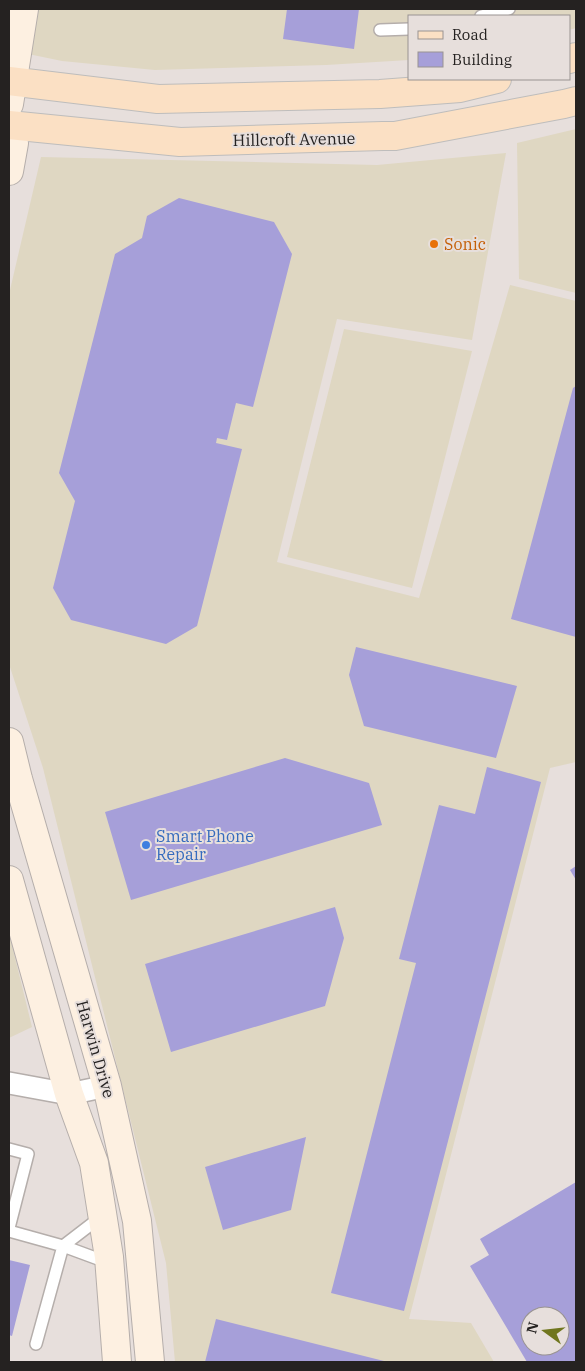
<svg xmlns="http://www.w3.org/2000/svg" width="585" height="1371" viewBox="0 0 585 1371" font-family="'IBM Plex Serif',serif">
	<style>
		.commercial { fill: #dfd7c2 }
		.building { fill: #a69fd9; fill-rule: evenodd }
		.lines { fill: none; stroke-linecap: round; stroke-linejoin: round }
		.service-casing { stroke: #b5aeab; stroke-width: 14 }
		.minor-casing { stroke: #b5aeab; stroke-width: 24 }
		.secondary-casing { stroke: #b5aeab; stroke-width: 30 }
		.primary-casing { stroke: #bebdbc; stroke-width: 30 }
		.service { stroke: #fff; stroke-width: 11 }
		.minor { stroke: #fff; stroke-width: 21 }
		.secondary { stroke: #fdf0e1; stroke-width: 28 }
		.primary { stroke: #fbe0c4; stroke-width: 28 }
		.food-dot { fill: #e8710a; stroke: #e7dfdc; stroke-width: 2 }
		.shop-dot { fill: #3f7fe0; stroke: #e7dfdc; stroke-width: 2 }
		.labels { text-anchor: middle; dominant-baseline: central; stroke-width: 4; stroke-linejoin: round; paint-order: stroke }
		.street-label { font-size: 16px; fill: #252221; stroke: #e7dfdc }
		.food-label { font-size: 16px; fill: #c56008; stroke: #e7dfdc; text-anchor: start }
		.shop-label { font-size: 16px; fill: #366cbe; stroke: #e7dfdc; text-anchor: start }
	</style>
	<rect width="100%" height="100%" fill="#e7dfdc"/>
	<!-- commercial -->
	<path class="commercial" d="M9 9H576V28L569 30V16H409V60L326 65 155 70 62 61 9 50Z
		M576 129V293L519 279 517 143Z
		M506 153 472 340 337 319 277 562 419 598 510 285 576 301V762L550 768 409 1319 471 1323 494 1362H175L166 1263 43 768 9 664 10 290 41 157 377 165Z
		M344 329 472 351 412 588 287 557Z
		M9 933 32 1027 9 1038Z"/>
	<!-- building -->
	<path class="building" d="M287 9H359L354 49 283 39Z
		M179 198 274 222 292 254 253 407 236 403 227 440 217 438 216 443 242 449 197 626 166 644 71 620 53 588 75 501 59 473 115 254 142 238 147 216Z
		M576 386V637L511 619 573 388Z
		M356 647 517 686 496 758 364 726 349 675Z
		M285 758 369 783 382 825 131 900 105 812Z
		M487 767 541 782 404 1311 331 1293 416 963 399 959 439 805 475 814Z
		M576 866V880L570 870Z
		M335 907 344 938 325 1006 171 1052 145 964Z
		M306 1137 291 1210 223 1230 205 1167Z
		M576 1182V1362H527L470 1266 489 1255 480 1239ZM530 1316H560V1346H530Z
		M9 1260 30 1265 12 1336 9 1335Z
		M216 1319 388 1362H205Z"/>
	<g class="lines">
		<defs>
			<path id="service" d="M481 16 509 9
				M380 30 409 29
				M9 1149 28 1154 9 1228
				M9 1231 63 1246 109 1263
				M36 1344 63 1246 102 1216"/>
			<path id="minor" d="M9 1083 69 1094 107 1086"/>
			<path id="secondary" d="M9 104 24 9
				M9 132 14 143 9 171
				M9 742 18 779 107 1086 137 1221 150 1362
				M9 880 69 1094 94 1163 109 1257 117 1362"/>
			<path id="primary" d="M569 59 576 57
				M9 81 158 99 380 94 460 88 497 79
				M9 125 180 142 383 136H395L564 104 576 101"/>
		</defs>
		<!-- service casing -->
		<use href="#service" class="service-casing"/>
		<!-- minor casing -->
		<use href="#minor" class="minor-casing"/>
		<!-- secondary casing -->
		<use href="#secondary" class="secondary-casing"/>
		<!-- primary casing -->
		<use href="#primary" class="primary-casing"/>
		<!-- service -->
		<use href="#service" class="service"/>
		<!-- minor -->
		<use href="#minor" class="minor"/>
		<!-- secondary -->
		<use href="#secondary" class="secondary"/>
		<!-- primary -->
		<use href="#primary" class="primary"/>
	</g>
	<!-- markers -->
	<circle class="food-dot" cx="434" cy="244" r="5"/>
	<circle class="shop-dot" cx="146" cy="845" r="5"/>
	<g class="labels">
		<!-- street labels -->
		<g class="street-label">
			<text transform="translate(294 139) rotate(-1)">Hillcroft Avenue</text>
			<text transform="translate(96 1049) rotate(74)">Harwin Drive</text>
		</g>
		<!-- food labels -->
		<g class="food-label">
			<text x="444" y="244">Sonic</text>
		</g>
		<!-- shop labels -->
		<g class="shop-label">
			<text x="156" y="836">Smart Phone<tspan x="156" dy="18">Repair</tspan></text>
		</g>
	</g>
	<!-- border -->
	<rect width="585" height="1371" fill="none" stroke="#252221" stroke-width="20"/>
	<!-- legend -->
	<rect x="408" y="15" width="162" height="65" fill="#e7dfdc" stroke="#999391"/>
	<rect x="418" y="31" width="25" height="8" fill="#fbe0c4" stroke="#999391"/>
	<text x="452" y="40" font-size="15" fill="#252221">Road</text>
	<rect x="418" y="52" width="25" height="15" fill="#a69fd9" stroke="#999391"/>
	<text x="452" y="65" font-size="15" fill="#252221">Building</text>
	<!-- north arrow -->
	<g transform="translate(545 1331) rotate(285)"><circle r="24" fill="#e7dfdc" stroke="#999391"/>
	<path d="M0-4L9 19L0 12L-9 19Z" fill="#70761e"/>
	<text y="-8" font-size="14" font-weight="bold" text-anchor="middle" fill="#252221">N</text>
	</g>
</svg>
